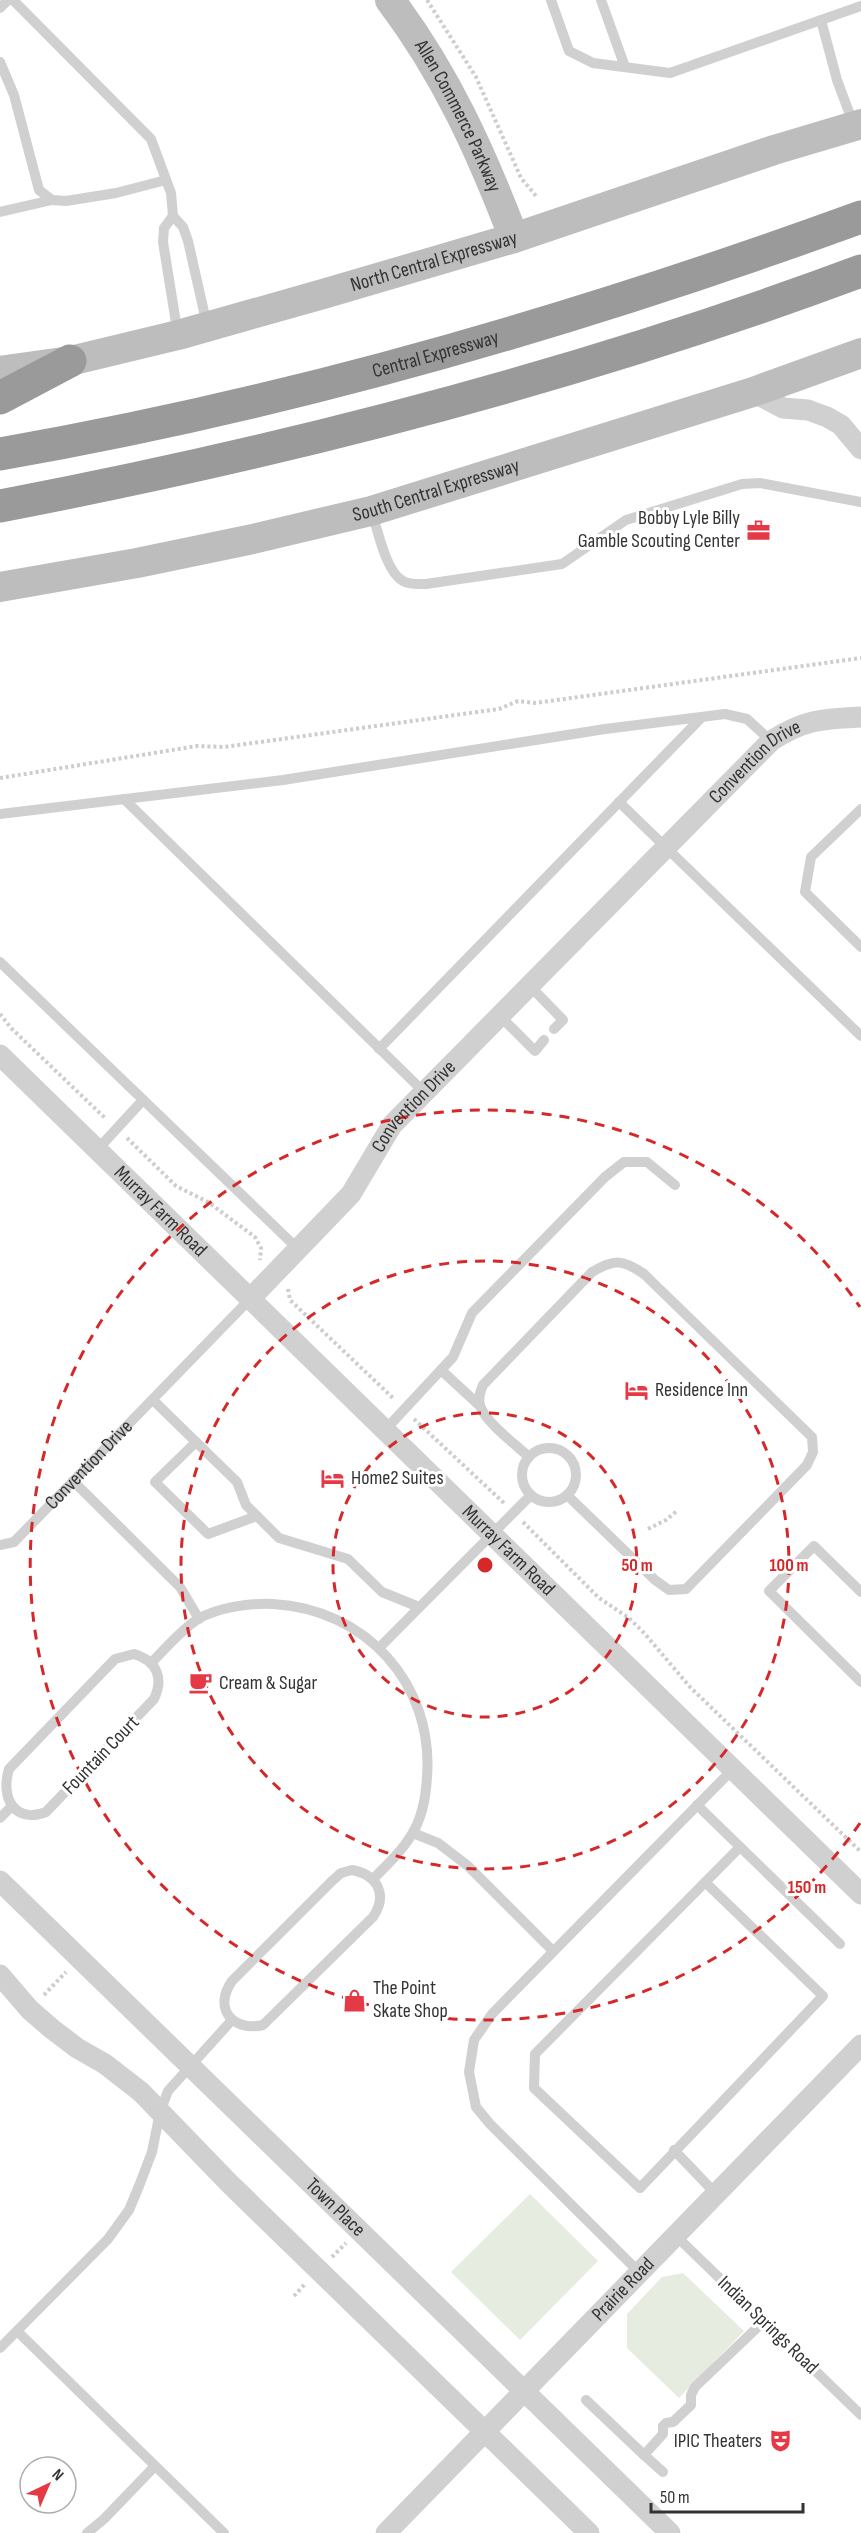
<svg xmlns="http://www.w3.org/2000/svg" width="861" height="2533" viewBox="0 0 861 2533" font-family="'Sofia Sans Condensed',sans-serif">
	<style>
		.green { fill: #e6ecdf }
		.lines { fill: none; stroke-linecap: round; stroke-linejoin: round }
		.path { stroke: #cdcdcd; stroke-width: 4; stroke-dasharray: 3 3; stroke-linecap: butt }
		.lane { stroke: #d0d0d0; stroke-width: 10 }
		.street { stroke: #d0d0d0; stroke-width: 21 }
		.secondary { stroke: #bdbdbd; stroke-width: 30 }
		.highway { stroke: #9a9a9a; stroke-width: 33 }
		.ring { fill: none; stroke: #d62828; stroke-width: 3; stroke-dasharray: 10 8 }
		.labels { text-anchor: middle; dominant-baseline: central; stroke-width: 6; stroke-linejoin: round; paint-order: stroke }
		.street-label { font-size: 20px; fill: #333; stroke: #fff }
		.poi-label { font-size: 20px; fill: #333; stroke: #fff; text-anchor: start }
		.centre { fill: #d62828; stroke: #fff; stroke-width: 3 }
		.ring-label { font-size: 18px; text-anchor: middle; font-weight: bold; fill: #d62828; stroke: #fff; stroke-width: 6; stroke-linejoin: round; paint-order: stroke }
	</style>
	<rect width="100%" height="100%" fill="#fff"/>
	<!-- green -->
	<path class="green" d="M530 2194 598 2261 520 2340 451 2272Z
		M683 2273 744 2331 679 2398 627 2348V2314L662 2277Z"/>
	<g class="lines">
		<!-- path -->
		<path class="path" d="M427 0 476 77 521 178 537 197
			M0 778 197 746 224 747 499 709 518 701 535 703 861 658
			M0 1014 11 1028 106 1119
			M127 1138 176 1186 208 1202 255 1237 261 1248 260 1260
			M288 1289 290 1300 394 1399
			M414 1419 505 1504
			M523 1522 599 1598 629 1618 645 1634 690 1687 861 1852
			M648 1529 666 1520 678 1510
			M44 1995 66 1972
			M332 2257 346 2243
			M294 2296 306 2283"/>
		<!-- lane -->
		<g class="lane">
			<path d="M13 0 151 139 171 193 173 216 183 227 188 241 207 325"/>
			<path d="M551 0 569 51 593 63 670 73 861 6"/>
			<path d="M601 0 625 67"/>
			<path d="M0 8 8 0"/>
			<path d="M821 20 837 80 853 123"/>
			<path d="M0 62 14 95 39 190 52 200 66 201 116 193 166 180"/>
			<path d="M0 212 52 200"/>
			<path d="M173 216 164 228 163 242 178 335"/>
			<path d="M372 513C378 531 386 572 403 581 410 585 418 584 426 584L562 564 626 520 742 484 760 483 861 502"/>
			<path d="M124 799 425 1093"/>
			<path d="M619 802 861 1036"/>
			<path d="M861 809 811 857 805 892 861 947"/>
			<path d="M0 814 283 780 605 729 725 714 747 719 771 741"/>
			<path d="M0 962 298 1249"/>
			<path d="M530 986 563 1020 554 1029"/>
			<path d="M500 1016 535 1051 544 1040"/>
			<path d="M379 1049 702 717"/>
			<path d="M97 1150 143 1100"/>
			<path d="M441 1370 480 1406"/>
			<path d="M153 1400 237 1482 246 1505 279 1538 348 1559 382 1592 419 1607"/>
			<path d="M385 1430 453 1357 472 1313 605 1177 624 1162H647L675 1185"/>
			<path d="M196 1442 155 1482 208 1534 257 1516"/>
			<circle cx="549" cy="1475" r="27"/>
			<path d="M529 1457C515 1444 488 1424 481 1408 477 1400 480 1392 483 1385L592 1272C614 1259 622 1259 644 1274L812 1437 813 1452 807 1465 686 1589 669 1590 655 1580 567 1495"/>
			<path d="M73 1481 180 1587 199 1619"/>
			<path id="s1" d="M0 1545 14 1542 250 1299"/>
			<path d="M861 1592 814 1546 769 1591 861 1682"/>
			<path d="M379 1648 531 1495"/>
			<path d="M134 1654C157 1661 164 1678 154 1699L46 1812C15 1824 0 1798 9 1769L115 1659Z"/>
			<path d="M151 1663C166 1648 181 1630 198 1619 219 1607 250 1603 273 1604 366 1609 434 1684 427 1777 426 1795 422 1818 412 1834 402 1851 387 1865 373 1879"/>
			<path d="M697 1805 840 1944"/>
			<path d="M0 1818 11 1807"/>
			<path d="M413 1833 438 1843 468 1866 553 1951"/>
			<path d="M352 1870C378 1875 388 1895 373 1917L263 2025C232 2032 213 2008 232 1981L332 1881 341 1873Z"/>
			<path d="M705 1882 823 1996 640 2188 534 2088 535 2054 740 1847"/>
			<path d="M674 2150 716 2194"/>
			<path d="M675 2235 861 2415"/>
			<path d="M639 2272 490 2124 476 2107 469 2072 474 2040 492 2014 733 1769"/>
			<path d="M17 2331 224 2533"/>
			<path d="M0 2348 108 2239 129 2210 139 2186 152 2152 160 2112 168 2091 232 2020"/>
			<path d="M586 2400 644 2455 663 2434V2426L666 2423 673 2422 691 2405V2395L695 2387 764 2321"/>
			<path d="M644 2455 663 2472"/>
			<path d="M87 2533 104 2519 155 2466"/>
		</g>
		<!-- street -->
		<g class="street">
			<path d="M753 392 783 408 808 410 827 417 841 425 861 449"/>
			<path id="s2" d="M0 1055 861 1894"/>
			<path id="s3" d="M250 1299 351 1194 392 1125 771 741C805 719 823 719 861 717"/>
			<path id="s4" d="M0 1881 670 2533"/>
			<path d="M0 1975 30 2010 52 2029 77 2048 105 2064 141 2092 229 2183 589 2533"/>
			<path id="s5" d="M386 2533 861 2045"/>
		</g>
		<!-- secondary -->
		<g class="secondary">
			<path id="s6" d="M390 0C446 74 481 152 514 238"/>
			<path id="s7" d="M0 371 70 361 178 335 323 294 514 238 774 150 861 124"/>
			<path id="s8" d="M0 587 137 563 253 539 371 511 753 392 861 353"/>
		</g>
		<!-- highway -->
		<g class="highway">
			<path d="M0 398 70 361"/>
			<path id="s9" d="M0 454C294 403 581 319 861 217"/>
			<path d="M0 506C293 450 582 375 861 271"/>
		</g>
	</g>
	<!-- distance rings -->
	<g class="ring">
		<circle cx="485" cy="1565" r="152"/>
		<circle cx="485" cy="1565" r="304"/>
		<path d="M860 1823A455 455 0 1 1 860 1307"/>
	</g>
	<!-- icons -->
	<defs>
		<symbol id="office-bare" viewBox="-9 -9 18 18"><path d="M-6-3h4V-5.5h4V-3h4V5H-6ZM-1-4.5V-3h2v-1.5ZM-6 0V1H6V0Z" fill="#e63946" stroke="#fff" stroke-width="2.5" paint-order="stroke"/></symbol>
		<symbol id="hotel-bare" viewBox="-9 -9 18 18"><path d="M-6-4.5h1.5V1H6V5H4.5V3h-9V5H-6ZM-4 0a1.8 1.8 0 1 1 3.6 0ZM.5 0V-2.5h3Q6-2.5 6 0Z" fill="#e63946" stroke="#fff" stroke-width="2.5" paint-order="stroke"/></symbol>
		<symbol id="cafe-bare" viewBox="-9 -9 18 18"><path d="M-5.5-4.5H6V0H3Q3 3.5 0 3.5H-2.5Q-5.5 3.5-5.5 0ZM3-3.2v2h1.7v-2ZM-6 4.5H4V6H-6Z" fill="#e63946" stroke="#fff" stroke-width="2.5" paint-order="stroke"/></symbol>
		<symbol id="shop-bare" viewBox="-9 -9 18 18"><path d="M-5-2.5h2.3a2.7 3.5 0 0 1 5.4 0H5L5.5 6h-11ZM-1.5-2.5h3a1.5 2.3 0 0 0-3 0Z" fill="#e63946" stroke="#fff" stroke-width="2.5" paint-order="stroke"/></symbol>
		<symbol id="theatre-bare" viewBox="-9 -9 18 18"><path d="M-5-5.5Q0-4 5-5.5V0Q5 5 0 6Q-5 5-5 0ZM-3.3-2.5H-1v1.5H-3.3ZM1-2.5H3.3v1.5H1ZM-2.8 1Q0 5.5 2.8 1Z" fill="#e63946" stroke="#fff" stroke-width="2.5" paint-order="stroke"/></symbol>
	</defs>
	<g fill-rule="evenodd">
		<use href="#office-bare" x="742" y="514" width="33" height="33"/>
		<use href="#hotel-bare" x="620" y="1374" width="33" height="33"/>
		<use href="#hotel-bare" x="316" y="1462" width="33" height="33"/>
		<use href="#cafe-bare" x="184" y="1666" width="33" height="33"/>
		<use href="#shop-bare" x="338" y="1984" width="33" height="33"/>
		<use href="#theatre-bare" x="764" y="2424" width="33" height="33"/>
	</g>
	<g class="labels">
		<!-- street labels -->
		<g class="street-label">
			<text stroke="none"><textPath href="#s6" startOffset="135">Allen Commerce Parkway</textPath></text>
			<text stroke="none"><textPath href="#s7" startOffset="448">North Central Expressway</textPath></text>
			<text stroke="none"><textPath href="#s9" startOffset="447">Central Expressway</textPath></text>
			<text stroke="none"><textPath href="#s8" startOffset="447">South Central Expressway</textPath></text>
			<text stroke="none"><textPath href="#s3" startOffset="740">Convention Drive</textPath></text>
			<text stroke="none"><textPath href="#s3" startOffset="254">Convention Drive</textPath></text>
			<text stroke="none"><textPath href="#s2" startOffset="224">Murray Farm Road</textPath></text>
			<text stroke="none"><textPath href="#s1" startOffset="122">Convention Drive</textPath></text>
			<text stroke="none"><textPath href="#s2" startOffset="710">Murray Farm Road</textPath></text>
			<text transform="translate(101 1755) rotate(-46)">Fountain Court</text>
			<text stroke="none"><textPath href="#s4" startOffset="468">Town Place</textPath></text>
			<text stroke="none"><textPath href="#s5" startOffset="340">Prairie Road</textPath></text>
			<text transform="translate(768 2325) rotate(44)">Indian Springs Road</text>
		</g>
		<!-- poi labels -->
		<g class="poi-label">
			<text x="740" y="518" text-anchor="end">Bobby Lyle Billy<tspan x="740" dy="23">Gamble Scouting Center</tspan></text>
			<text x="655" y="1390">Residence Inn</text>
			<text x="351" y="1478">Home2 Suites</text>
			<text x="219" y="1683">Cream &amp; Sugar</text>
			<text x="373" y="1988">The Point<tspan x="373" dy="23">Skate Shop</tspan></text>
			<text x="762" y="2441" text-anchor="end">IPIC Theaters</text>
		</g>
	</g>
	<circle cx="485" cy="1565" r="9" class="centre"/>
	<g class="ring-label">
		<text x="637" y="1571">50 m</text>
		<text x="789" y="1571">100 m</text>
		<text x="807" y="1893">150 m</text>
	</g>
	<!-- north arrow -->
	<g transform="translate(48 2485) rotate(44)"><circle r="28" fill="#ffffff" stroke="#adadad" stroke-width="1.5"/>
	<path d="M0-4.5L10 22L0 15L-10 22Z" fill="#e63946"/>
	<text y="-9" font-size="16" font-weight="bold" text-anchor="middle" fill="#333333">N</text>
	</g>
	<!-- scale -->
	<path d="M651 2503v9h152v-9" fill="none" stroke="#333333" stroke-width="3"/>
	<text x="660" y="2503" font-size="18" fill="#333333" stroke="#ffffff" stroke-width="4.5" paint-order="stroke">50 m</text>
</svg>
